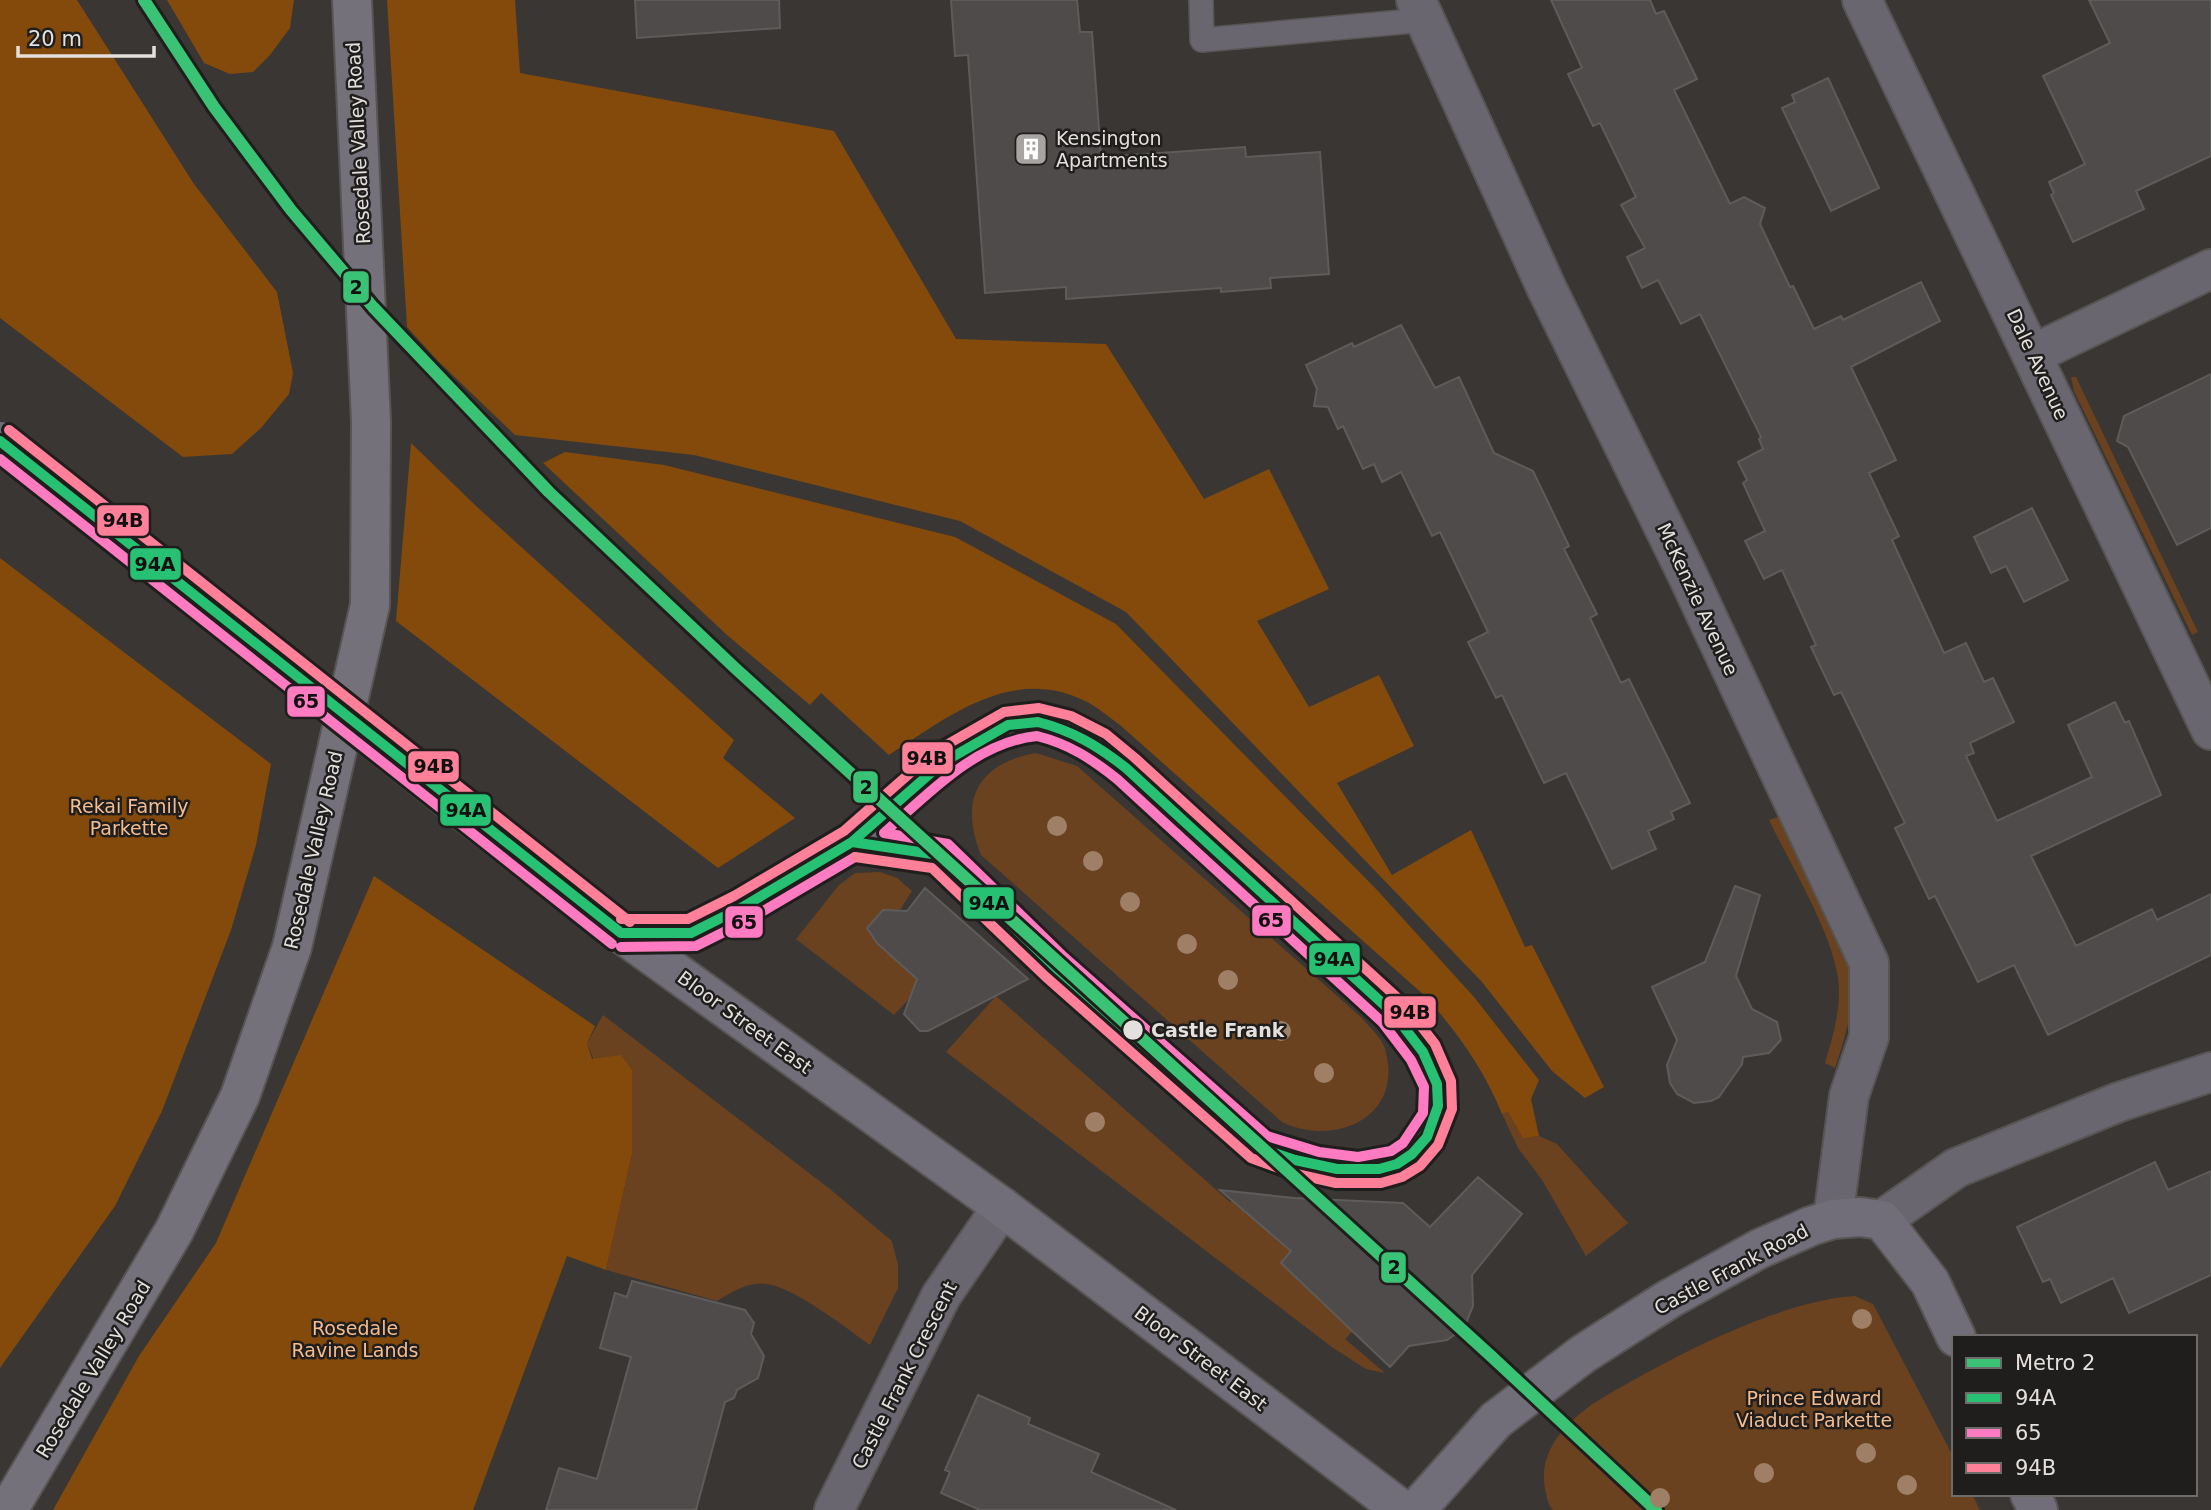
<svg xmlns="http://www.w3.org/2000/svg" width="2211" height="1510" viewBox="0 0 2211 1510" font-family="'DejaVu Sans',sans-serif">
	<style>
		.green { fill: #6a421f }
		.forest { fill: #834a0c }
		.building { fill: #4e4b4a; stroke: #5e5c5a; stroke-width: 2 }
		.lines { fill: none; stroke-linecap: round; stroke-linejoin: round }
		.lane-casing { stroke: #575553; stroke-width: 26 }
		.street-casing { stroke: #575553; stroke-width: 42 }
		.secondary-casing { stroke: #575553; stroke-width: 42 }
		.primary-casing { stroke: #575553; stroke-width: 42 }
		.lane { stroke: #696670; stroke-width: 23 }
		.street { stroke: #696670; stroke-width: 38 }
		.secondary { stroke: #74717b; stroke-width: 38 }
		.primary { stroke: #716e79; stroke-width: 38 }
		.primary-bridge-casing { stroke: #575553; stroke-width: 42; stroke-linecap: butt }
		.primary-bridge { stroke: #716e79; stroke-width: 38 }
		.bus-1-casing { stroke: #201e1c; stroke-width: 16 }
		.bus-2-casing { stroke: #201e1c; stroke-width: 16 }
		.bus-3-casing { stroke: #201e1c; stroke-width: 16 }
		.bus-1 { stroke: #26c172; stroke-width: 10 }
		.bus-2 { stroke: #fe7ac1; stroke-width: 10 }
		.bus-3 { stroke: #ff8098; stroke-width: 10 }
		.metro-1-casing { stroke: #201e1c; stroke-width: 18 }
		.metro-1 { stroke: #3ac375; stroke-width: 12 }
		.tree { fill: #9f8067 }
		.stop-dot { fill: #e3e0de; stroke: #201e1c; stroke-width: 2.5 }
		.labels { text-anchor: middle; dominant-baseline: central; stroke-width: 5; stroke-linejoin: round; paint-order: stroke }
		.poi-label { font-size: 19px; fill: #e3e0de; stroke: #201e1c; text-anchor: start }
		.street-label { font-size: 19px; fill: #e3e0de; stroke: #201e1c }
		.park-label { font-size: 19px; fill: #f3bc91; stroke: #201e1c }
		.stop-label { font-size: 19px; font-weight: bold; fill: #e3e0de; stroke: #201e1c; text-anchor: start }
		.line-badge { stroke: #201e1c; stroke-width: 2.5 }
		.pale-badge-label { font-size: 19px; text-anchor: middle; font-weight: bold; fill: #111 }
	</style>
	<rect width="100%" height="100%" fill="#393634"/>
	<!-- green -->
	<path class="green" d="M2071 377H2076L2198 632 2192 635 2074 391Z
		M1036 753 1077 766 1362 1018C1369 1027 1382 1038 1385 1049 1405 1116 1336 1148 1282 1122L981 855C959 800 977 764 1036 753Z
		M1779 816C1798 856 1847 937 1852 978 1855 1007 1844 1041 1835 1068L1825 1063C1833 1036 1842 1006 1838 978 1831 930 1790 864 1769 820Z
		M880 872 897 878 912 891 898 913 883 910 871 923 870 930 923 984 894 1015 796 939 839 885 855 873Z
		M996 996 1230 1202 1233 1200 1291 1251 1281 1263 1354 1330 1345 1339 1385 1373 1366 1369 1333 1348 946 1052Z
		M603 1015 830 1189 892 1241 898 1265V1288L870 1345C846 1328 795 1288 767 1284 750 1281 731 1292 717 1301L606 1270 632 1154 587 1043Z
		M1508 1112 1523 1137 1539 1136 1557 1144 1628 1223 1586 1256 1542 1180 1518 1148 1502 1114Z
		M1855 1296 1873 1304 1954 1458V1494H1972L1980 1510H1553C1547 1504 1547 1497 1545 1489 1538 1452 1564 1425 1591 1405 1658 1364 1777 1300 1855 1296Z"/>
	<!-- forest -->
	<path class="forest" d="M0 0H77L194 184 277 292 293 373 289 394 261 428 232 454 183 457 0 318Z
		M167 0H294L290 28 270 55 253 72 230 74 204 63Z
		M387 0H515L520 73 834 131 956 339 1106 344 1204 499 1269 469 1329 589 1257 621 1309 707 1379 675 1414 746 1337 783 1392 875 1471 830 1525 947 1532 945 1604 1087 1585 1098 1552 1071 1482 982 1126 612 960 521 694 455 515 435 438 361 407 327Z
		M411 443 475 505 734 740 723 758 795 818 718 868 396 621Z
		M565 452 664 465 955 537 1116 624 1378 891 1474 997 1539 1080 1531 1099 1539 1136 1523 1138 1508 1112 1502 1114C1484 1069 1457 1032 1425 996L1120 725C1110 718 1100 709 1089 703 1014 663 949 716 889 755L821 693 810 705 727 635 543 463Z
		M0 558 271 764 256 845 231 930 162 1111 115 1206 0 1368Z
		M374 876 595 1026 587 1043 592 1059 621 1055 632 1070V1154L606 1270 567 1256 473 1510H53L139 1356 216 1243Z"/>
	<!-- building -->
	<path class="building" d="M635 0H779L780 28 637 38Z
		M951 0H1077L1080 32H1092L1101 157 1245 147 1246 157 1320 152 1329 274 1270 278 1271 288 1221 292V288L1066 299V287L985 293 968 55 955 56Z
		M1551 0H1650L1656 14 1664 11 1697 79 1674 90 1730 204 1744 197 1765 208 1760 224 1790 287 1793 286 1814 329 1841 316 1843 320 1921 282 1940 321 1851 367 1896 460 1869 473 1899 536 1892 540 1944 653 1966 643 1984 682 1993 678 2014 722 1970 743 1974 753 1966 756 1997 821 2092 777 2068 725 2115 702 2125 723 2129 721 2161 795 2031 856 2076 946 2152 909 2157 920 2211 894V955L2048 1035 2014 965 1978 982 1935 896 1929 899 1895 828 1905 823 1841 692 1834 695 1811 647 1816 645 1782 570 1764 579 1745 541 1765 531 1743 483 1747 480 1738 462 1763 449 1759 439 1761 437 1700 314 1681 324 1658 280 1642 288 1627 257 1645 248 1621 205 1636 197 1600 123 1593 126 1568 74 1582 68Z
		M2089 0H2211V156L2136 191 2144 209 2073 242 2051 195 2054 193 2049 182 2085 164 2043 76 2110 43Z
		M1828 78 1879 188 1831 211 1782 108 1795 102 1792 95Z
		M1401 325 1435 388 1459 377 1494 453 1533 471 1569 546 1564 549 1597 614 1590 618 1621 683 1629 679 1690 803 1671 812 1674 819 1648 831 1656 849 1612 869 1566 773 1544 783 1502 695 1496 698 1468 642 1488 632 1440 532 1432 536 1401 472 1382 482 1374 464 1363 469 1343 426 1338 429 1328 407 1314 406 1317 389 1306 365 1352 343 1354 347Z
		M2211 374V528L2177 545 2128 447 2117 441 2124 416Z
		M2032 508 2068 580 2024 602 2006 566 1991 573 1974 537Z
		M1735 886 1760 895 1736 976 1752 1009 1777 1022 1781 1040 1769 1053 1743 1057 1742 1064 1719 1097 1711 1101 1694 1103 1677 1094 1670 1083 1667 1065 1677 1040 1652 987 1705 962Z
		M925 888 1028 979 928 1031H920L904 1014 917 979 877 943 867 928 883 910 907 911Z
		M2155 1162 2168 1190 2211 1171V1275L2129 1313 2113 1278 2061 1303 2050 1279 2043 1282 2017 1227Z
		M1478 1177 1522 1214 1472 1275 1473 1306 1464 1328 1447 1340 1409 1346 1390 1367 1281 1263 1291 1251 1220 1190 1294 1198 1403 1203 1430 1227Z
		M632 1281 745 1310 754 1323 751 1334 764 1356 758 1378 737 1390 734 1398 725 1402 696 1510H546L559 1468 597 1479 631 1357 600 1348 615 1293 627 1297Z
		M978 1395 1030 1418 1028 1424 1099 1454 1091 1472 1176 1510H980L941 1493 950 1472 945 1470Z"/>
	<g class="lines">
		<defs>
			<path id="lane" d="M1201 0 1202 40 1424 20
				M624 933H691L741 908 852 842 942 763 1008 725 1038 722 1066 729 1098 746 1126 768C1184 820 1241 873 1299 925 1342 965 1411 1018 1434 1073 1446 1103 1435 1133 1412 1154 1376 1187 1299 1163 1260 1148L1055 967 939 855 852 842"/>
			<path id="street" d="M1416 0 1547 289 1687 574 1869 963V1037L1849 1096 1833 1219
				M1862 0 2211 730
				M2033 354 2211 269
				M1882 1220 1956 1168 2119 1102 2211 1072
				M834 1510 941 1296 1002 1207"/>
			<path id="secondary" d="M8 1510 174 1231 240 1096 292 947 370 605 371 422 352 0"/>
			<path id="primary" d="M468 814 621 933 1002 1207 1402 1510
				M2030 1494 2038 1510
				M1416 1510 1496 1420 1583 1354 1669 1299 1759 1249 1811 1226 1833 1219 1860 1217 1882 1220 1930 1282 1956 1337"/>
		</defs>
		<!-- lane casing -->
		<use href="#lane" class="lane-casing"/>
		<!-- street casing -->
		<use href="#street" class="street-casing"/>
		<!-- secondary casing -->
		<use href="#secondary" class="secondary-casing"/>
		<!-- primary casing -->
		<use href="#primary" class="primary-casing"/>
		<!-- lane -->
		<use href="#lane" class="lane"/>
		<!-- street -->
		<use href="#street" class="street"/>
		<!-- secondary -->
		<use href="#secondary" class="secondary"/>
		<!-- primary -->
		<use href="#primary" class="primary"/>
		<defs>
			<path id="primary-bridge" d="M0 441 468 814"/>
		</defs>
		<!-- primary-bridge casing -->
		<use href="#primary-bridge" class="primary-bridge-casing"/>
		<!-- primary-bridge -->
		<use href="#primary-bridge" class="primary-bridge"/>
		<defs>
			<path id="bus-1" d="M0 441 621 933
				M1038 722C1073 731 1098 746 1126 768L1393 1013 1423 1052 1437 1084 1438 1106 1427 1137 1412 1154 1397 1164 1379 1169H1337L1295 1160 1260 1148 1055 967 939 855 852 842 942 763 1008 725Z
				M621 933H691L741 908 852 842"/>
			<path id="bus-2" d="M0 459 612 944
				M1037 736C1069 744 1092 759 1117 779L1382 1022 1411 1060 1424 1087 1423 1113 1403 1143 1391 1151 1358 1157 1319 1152 1267 1136 1064 957 948 844 884 833C928 794 976 742 1037 736Z
				M621 947 696 946 748 920 855 857"/>
			<path id="bus-3" d="M9 430 630 922
				M621 919H688L734 896 844 831 934 752 1004 712 1039 708 1071 716 1106 734 1135 758 1403 1003 1435 1044 1451 1081 1452 1109 1438 1145 1420 1166 1402 1177 1381 1183H1336L1292 1173 1251 1158 1046 977 932 868 855 857"/>
		</defs>
		<!-- bus-1 casing -->
		<use href="#bus-1" class="bus-1-casing"/>
		<!-- bus-2 casing -->
		<use href="#bus-2" class="bus-2-casing"/>
		<!-- bus-3 casing -->
		<use href="#bus-3" class="bus-3-casing"/>
		<!-- bus-1 -->
		<use href="#bus-1" class="bus-1"/>
		<!-- bus-2 -->
		<use href="#bus-2" class="bus-2"/>
		<!-- bus-3 -->
		<use href="#bus-3" class="bus-3"/>
		<defs>
			<path id="metro-1" d="M144 0 214 107 291 210 373 307 549 492 735 668 1491 1356 1656 1510"/>
		</defs>
		<!-- metro-1 casing -->
		<use href="#metro-1" class="metro-1-casing"/>
		<!-- metro-1 -->
		<use href="#metro-1" class="metro-1"/>
	</g>
	<!-- trees -->
	<g class="tree">
		<circle cx="1057" cy="826" r="10"/>
		<circle cx="1093" cy="861" r="10"/>
		<circle cx="1130" cy="902" r="10"/>
		<circle cx="1187" cy="944" r="10"/>
		<circle cx="1228" cy="980" r="10"/>
		<circle cx="1281" cy="1031" r="10"/>
		<circle cx="1324" cy="1073" r="10"/>
		<circle cx="1095" cy="1122" r="10"/>
		<circle cx="1862" cy="1319" r="10"/>
		<circle cx="1866" cy="1453" r="10"/>
		<circle cx="1764" cy="1473" r="10"/>
		<circle cx="1907" cy="1485" r="10"/>
		<circle cx="1660" cy="1498" r="10"/>
	</g>
	<!-- icons -->
	<defs>
		<symbol id="building-square" viewBox="-11 -11 22 22"><rect x="-9" y="-9" width="18" height="18" rx="4" fill="#a8a4a2" stroke="#201e1c"/><path d="M-4-6H4V6H1V3H-1V6H-4ZM-2.5-4.3h1.7v1.8h-1.7ZM.8-4.3h1.7v1.8H.8ZM-2.5-1h1.7V.8h-1.7ZM.8-1h1.7V.8H.8Z" fill="#fff"/></symbol>
	</defs>
	<g fill-rule="evenodd">
		<use href="#building-square" x="1012" y="130" width="38" height="38"/>
	</g>
	<!-- markers -->
	<circle class="stop-dot" cx="1133" cy="1030" r="11"/>
	<g class="labels">
		<!-- poi labels -->
		<g class="poi-label">
			<text x="1056" y="138">Kensington<tspan x="1056" dy="22">Apartments</tspan></text>
		</g>
		<!-- street labels -->
		<g class="street-label">
			<text transform="translate(358 143) rotate(-93)">Rosedale Valley Road</text>
			<text transform="translate(2038 364) rotate(65)">Dale Avenue</text>
			<text transform="translate(1698 599) rotate(65)">McKenzie Avenue</text>
			<text transform="translate(313 850) rotate(-77)">Rosedale Valley Road</text>
			<text transform="translate(745 1022) rotate(36)">Bloor Street East</text>
			<text transform="translate(1731 1269) rotate(-28)">Castle Frank Road</text>
			<text transform="translate(1201 1358) rotate(37)">Bloor Street East</text>
			<text transform="translate(93 1369) rotate(-59)">Rosedale Valley Road</text>
			<text transform="translate(904 1375) rotate(-63)">Castle Frank Crescent</text>
		</g>
		<!-- park labels -->
		<g class="park-label">
			<text x="129" y="806">Rekai Family<tspan x="129" dy="22">Parkette</tspan></text>
			<text x="355" y="1328">Rosedale<tspan x="355" dy="22">Ravine Lands</tspan></text>
			<text x="1814" y="1398">Prince Edward<tspan x="1814" dy="22">Viaduct Parkette</tspan></text>
		</g>
		<!-- stop labels -->
		<g class="stop-label">
			<text x="1151" y="1030">Castle Frank</text>
		</g>
	</g>
	<g class="line-badge">
		<rect x="342" y="270" width="28" height="34" rx="7" fill="#3ac375"/>
		<rect x="96" y="504" width="54" height="33" rx="7" fill="#ff8098"/>
		<rect x="129" y="547" width="53" height="34" rx="7" fill="#26c172"/>
		<rect x="286" y="685" width="40" height="33" rx="7" fill="#fe7ac1"/>
		<rect x="901" y="741" width="53" height="34" rx="7" fill="#ff8098"/>
		<rect x="407" y="750" width="53" height="33" rx="7" fill="#ff8098"/>
		<rect x="852" y="770" width="27" height="34" rx="7" fill="#3ac375"/>
		<rect x="439" y="793" width="53" height="34" rx="7" fill="#26c172"/>
		<rect x="962" y="886" width="53" height="34" rx="7" fill="#26c172"/>
		<rect x="1251" y="904" width="41" height="33" rx="7" fill="#fe7ac1"/>
		<rect x="724" y="905" width="40" height="34" rx="7" fill="#fe7ac1"/>
		<rect x="1308" y="942" width="53" height="34" rx="7" fill="#26c172"/>
		<rect x="1383" y="995" width="54" height="34" rx="7" fill="#ff8098"/>
		<rect x="1380" y="1251" width="27" height="33" rx="7" fill="#3ac375"/>
	</g>
	<g class="pale-badge-label">
		<text x="356" y="294">2</text>
		<text x="123" y="527">94B</text>
		<text x="155" y="571">94A</text>
		<text x="306" y="708">65</text>
		<text x="927" y="765">94B</text>
		<text x="434" y="773">94B</text>
		<text x="866" y="794">2</text>
		<text x="466" y="817">94A</text>
		<text x="989" y="910">94A</text>
		<text x="1271" y="927">65</text>
		<text x="744" y="929">65</text>
		<text x="1334" y="966">94A</text>
		<text x="1410" y="1019">94B</text>
		<text x="1394" y="1274">2</text>
	</g>
	<!-- legend -->
	<rect x="1952" y="1335" width="245" height="161" fill="#201e1c" stroke="#6e6c6a" stroke-width="2"/>
	<rect x="1966" y="1358" width="35" height="10" fill="#3ac375" stroke="#6e6c6a" stroke-width="2"/>
	<text x="2015" y="1370" font-size="21" fill="#e3e0de">Metro 2</text>
	<rect x="1966" y="1393" width="35" height="10" fill="#26c172" stroke="#6e6c6a" stroke-width="2"/>
	<text x="2015" y="1405" font-size="21" fill="#e3e0de">94A</text>
	<rect x="1966" y="1428" width="35" height="10" fill="#fe7ac1" stroke="#6e6c6a" stroke-width="2"/>
	<text x="2015" y="1440" font-size="21" fill="#e3e0de">65</text>
	<rect x="1966" y="1463" width="35" height="10" fill="#ff8098" stroke="#6e6c6a" stroke-width="2"/>
	<text x="2015" y="1475" font-size="21" fill="#e3e0de">94B</text>
	<!-- scale -->
	<path d="M18 46v10h136v-10" fill="none" stroke="#e3e0de" stroke-width="3.5"/>
	<text x="28" y="46" font-size="21" fill="#e3e0de" stroke="#201e1c" stroke-width="5" paint-order="stroke">20 m</text>
</svg>
